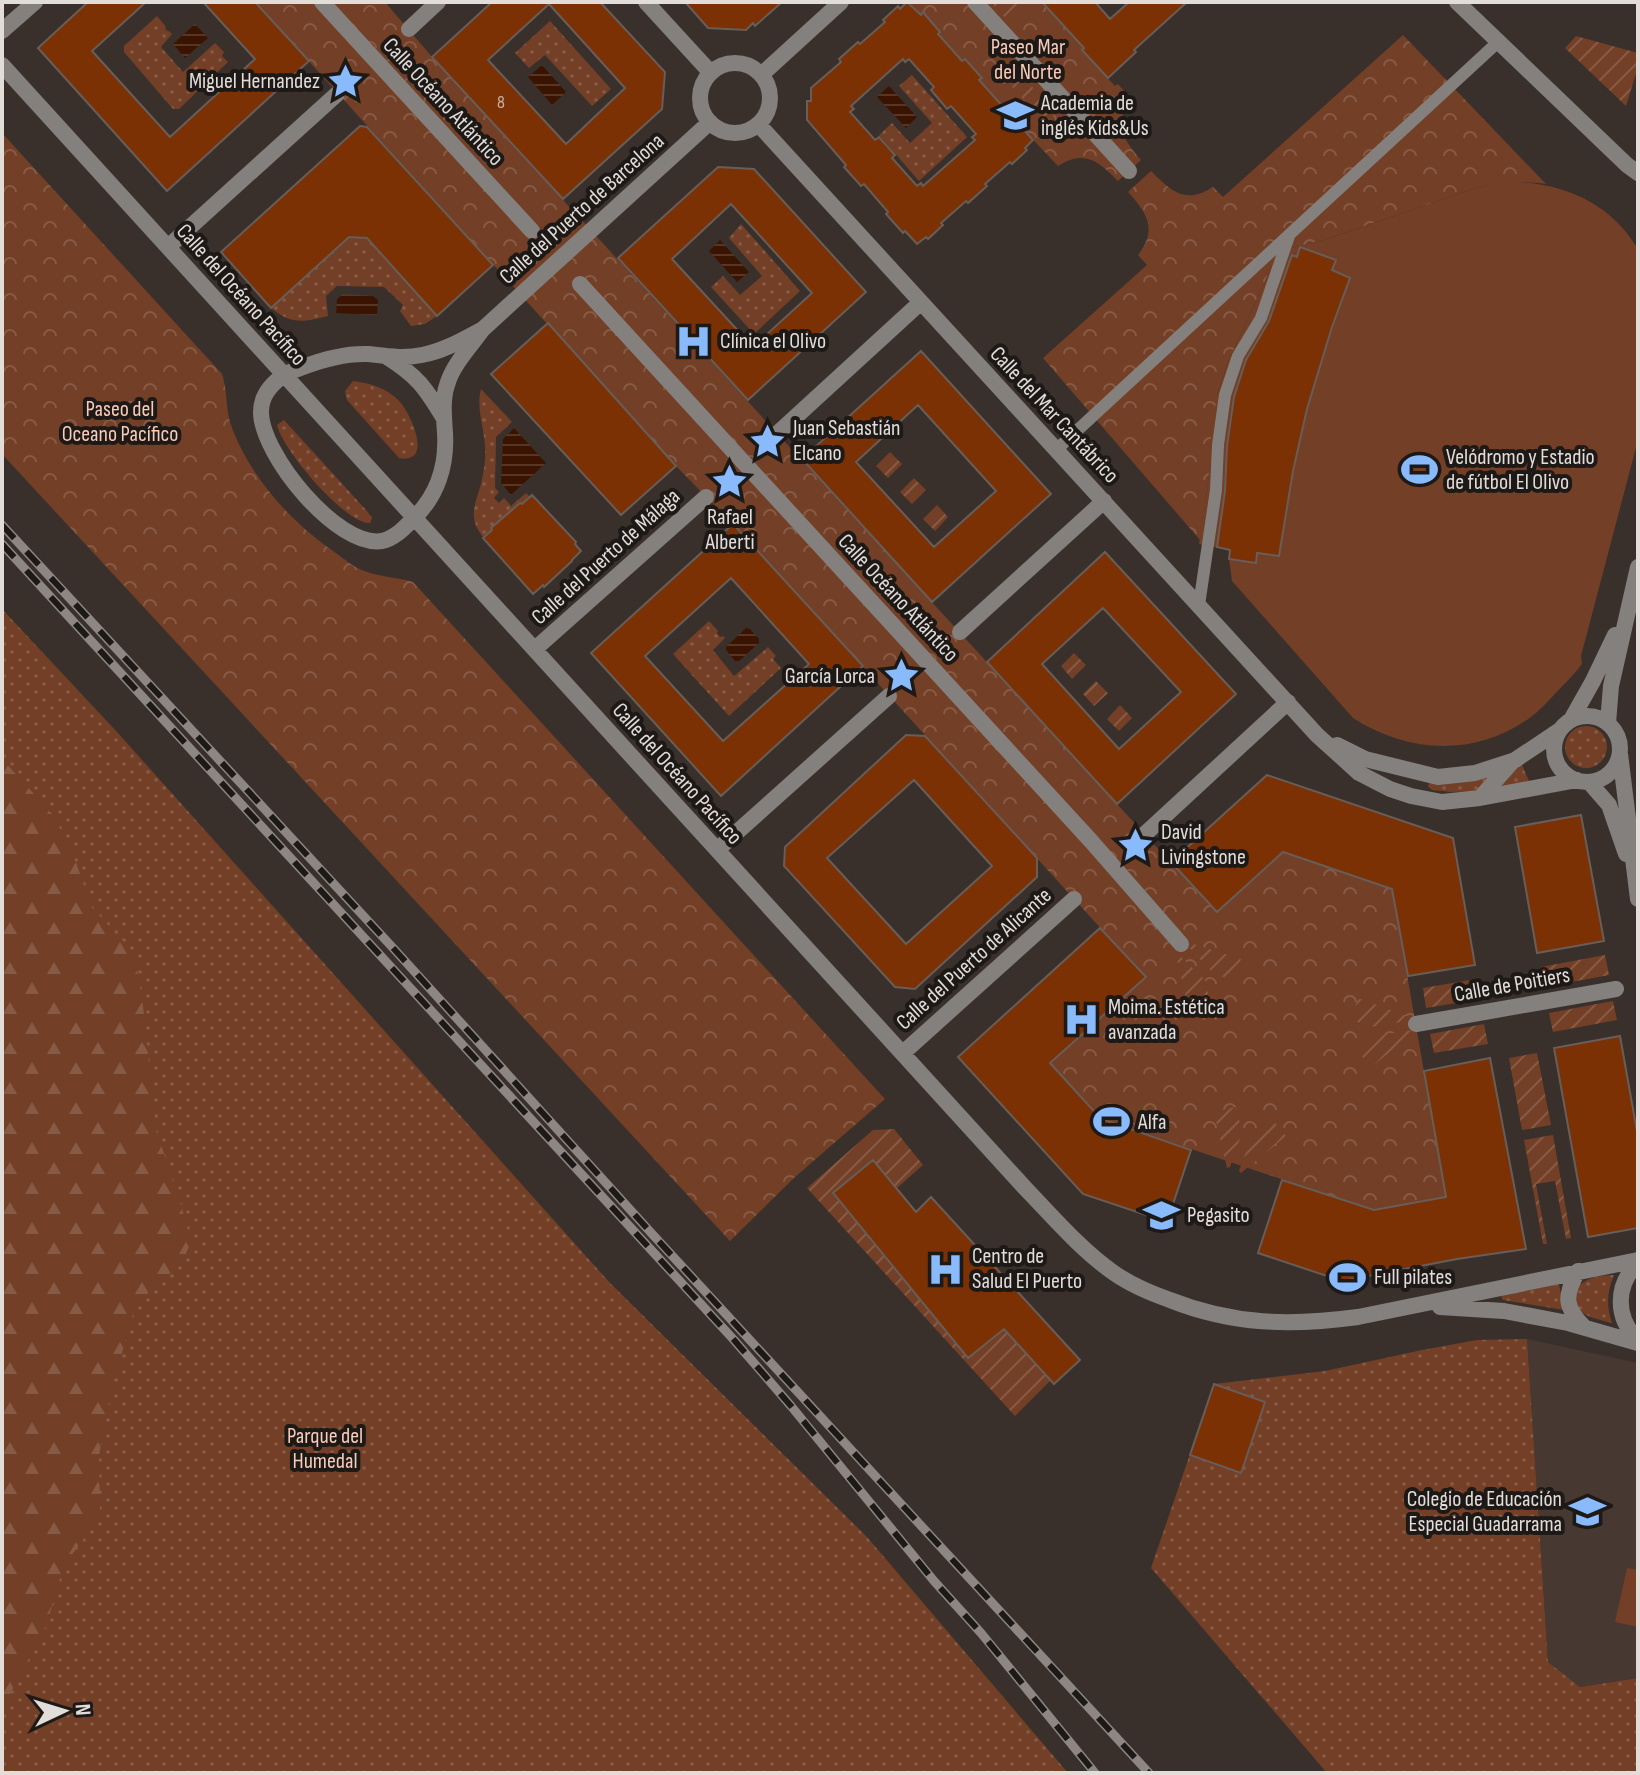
<svg xmlns="http://www.w3.org/2000/svg" width="1640" height="1775" viewBox="0 0 1640 1775" font-family="'Sofia Sans Condensed',sans-serif">
	<style>
		.built { fill: #473831 }
		.grass { fill: url(#grass-dots) }
		.forest { fill: url(#forest-firs) }
		.park { fill: url(#park-crowns) }
		.garden { fill: url(#garden-furrows) }
		.pitch { fill: #733f26 }
		.water { fill: url(#water-rules) }
		.building { fill: #7b3104; stroke: #675d59; stroke-width: 2; fill-rule: evenodd }
		.lines { fill: none; stroke-linecap: round; stroke-linejoin: round }
		.lane { stroke: #84807d; stroke-width: 12 }
		.street { stroke: #84807d; stroke-width: 16 }
		.rail-casing { stroke: #8d8682; stroke-width: 9 }
		.rail { stroke: #1d1917; stroke-width: 6; stroke-dasharray: 18; stroke-linecap: butt }
		.labels { text-anchor: middle; dominant-baseline: central; stroke-width: 8; stroke-linejoin: round; paint-order: stroke }
		.number-label { font-size: 18px; fill: #c9b2a4 }
		.park-label { font-size: 22px; fill: #f9ccb8; stroke: #1d1917 }
		.poi-label { font-size: 22px; fill: #e3ddda; stroke: #1d1917; text-anchor: start }
		.street-label { font-size: 22px; fill: #e3ddda; stroke: #1d1917 }
	</style>
	<defs>
		<pattern id="grass-dots" width="8" height="8" patternUnits="userSpaceOnUse" patternTransform="scale(2)"><rect width="8" height="8" fill="#733f26"/><path d="M2 2h.1M6 6h.1" fill="none" stroke="#875a45" stroke-width="1.8" stroke-linecap="round"/></pattern>
		<pattern id="forest-firs" width="22" height="20" patternUnits="userSpaceOnUse" patternTransform="scale(2)"><rect width="22" height="20" fill="#733f26"/><path d="M5 1l3.5 6h-7zM16 11l3.5 6h-7z" fill="#875a45"/></pattern>
		<pattern id="park-crowns" width="20" height="18" patternUnits="userSpaceOnUse" patternTransform="scale(2)"><rect width="20" height="18" fill="#733f26"/><path d="M2 6a3 3 0 1 1 6 0M12 15a3 3 0 1 1 6 0" fill="none" stroke="#875a45"/></pattern>
		<pattern id="garden-furrows" width="10" height="10" patternUnits="userSpaceOnUse" patternTransform="scale(2)"><rect width="10" height="10" fill="#733f26"/><path d="M-1 1l2-2M0 10L10 0M9 11l2-2" fill="none" stroke="#875a45"/></pattern>
		<pattern id="water-rules" width="6" height="5" patternUnits="userSpaceOnUse" patternTransform="scale(2)"><rect width="6" height="5" fill="#3b1401"/><path d="M0 2.5h6" fill="none" stroke="#573625"/></pattern>
	</defs>
	<rect width="100%" height="100%" fill="#39302c"/>
	<!-- built -->
	<path class="built" d="M1527 1339 1638 1363V1678L1580 1687 1548 1662Z"/>
	<!-- grass -->
	<path class="grass" d="M157 16 166 27 165 28 167 31H169L172 34 161 47 183 72 215 43 224 52 222 56 228 62 179 109H173L124 52V46Z
		M550 21 611 89 592 106 545 55 529 68 515 53Z
		M912 75 967 137 919 181 879 135 892 123 910 143 932 123 899 86Z
		M741 224 800 291 754 334 711 287 723 276 740 295 762 276 729 238Z
		M349 237 367 238 437 316 425 324 411 326 400 311 403 305 384 287 337 286 326 296 328 316C304 322 292 325 271 308Z
		M353 381C370 383 387 388 399 401 411 413 434 465 399 458L347 400 345 391Z
		M481 389 512 422 496 437 495 488 499 492 494 498 499 503 504 498 511 506 526 493 530 497 522 504 520 503 491 528 493 530 484 538C467 518 475 505 481 484 484 472 486 458 485 446 484 427 476 407 481 389Z
		M284 420 367 511 372 518 370 523C345 524 282 449 277 425Z
		M2 609 117 732 610 1283 867 1537 1068 1773H2Z
		M709 621 718 631 717 633 720 637 723 636 725 638 713 650 734 676 768 647 776 656 773 659 781 668 729 716 673 654Z
		M1565 747a21 21 0 1 1 42 0a21 21 0 1 1-42 0Z
		M1521 763 1529 781 1500 787Z
		M1490 775 1481 791 1451 792 1432 790 1428 786 1430 781Z
		M1614 1275C1607 1292 1606 1305 1612 1323 1591 1317 1568 1315 1578 1287 1588 1276 1600 1276 1614 1275Z
		M1559 1284 1564 1310 1503 1300 1501 1297 1503 1295Z
		M1527 1339 1548 1662 1580 1687 1638 1678V1772L1327 1773 1151 1568 1214 1384 1325 1371 1422 1350 1477 1340Z"/>
	<!-- forest -->
	<path class="forest" d="M2 759 54 816 77 865 91 906 134 954 142 997 156 1130 180 1201 191 1242 182 1262 136 1304 112 1387 99 1456 100 1517 64 1565 46 1626 2 1709Z"/>
	<!-- park -->
	<path class="park" d="M255 2H385L432 57 1216 912 1283 852 1392 889 1446 1197 1366 1212 1365 1207 1107 1121 1104 1123 1050 1063 1145 977 733 524 676 466Z
		M909 2H1042L1084 48 1082 50 1115 86 1118 84 1131 99C1113 125 1123 139 1141 160L1118 181C1099 161 1084 149 1058 166L1021 127 1007 106 1004 108 979 80 981 78 965 59 962 61 938 34 940 31 924 13 921 15Z
		M1403 35 1546 184C1523 181 1504 182 1482 186L1321 241 1279 251 1228 362 1218 392 1208 485 1200 540 1043 358 1147 265 1138 255C1158 229 1147 213 1128 192L1151 171C1171 191 1185 205 1213 187L1223 197Z
		M2 133 222 374C228 392 225 410 232 428 251 478 290 521 333 551 343 558 353 567 364 571 380 577 397 577 413 582L885 1099 795 1177 730 1241 2 454Z"/>
	<!-- garden -->
	<path class="garden" d="M991 2H1016L1022 8 1007 20Z
		M1576 36 1638 53V67L1626 106 1565 48Z
		M1007 59 1056 113 1045 123 996 69Z
		M890 452 902 464 888 478 876 466Z
		M914 478 926 490 912 504 900 492Z
		M937 505 948 517 935 531 923 519Z
		M1074 653 1086 665 1072 679 1061 666Z
		M1096 681 1108 693 1094 706 1083 694Z
		M1120 705 1132 718 1119 731 1107 719Z
		M1187 942 1241 959 1234 981 1213 973 1186 944Z
		M1175 951 1205 980 1210 1001 1188 1006Z
		M1605 955 1609 975 1545 987 1541 967Z
		M1476 979 1480 999 1426 1008 1423 988Z
		M1358 998 1412 1018V1020L1371 1027 1351 1020Z
		M1613 1001 1617 1020 1553 1032 1549 1013Z
		M1484 1024 1488 1044 1434 1053 1430 1034Z
		M1414 1030 1415 1032 1371 1067 1357 1050 1374 1036Z
		M1537 1053 1551 1125 1522 1130 1509 1058Z
		M1236 1107 1242 1133 1230 1167 1227 1168 1214 1112Z
		M1272 1119 1286 1136 1241 1173 1239 1171 1252 1135Z
		M894 1129 923 1165 897 1188 873 1160 833 1193 968 1358 990 1340 954 1275 1051 1380 1015 1416 807 1188 873 1130Z
		M1553 1135 1571 1238 1566 1239 1555 1181 1536 1184 1547 1244H1543L1524 1140Z"/>
	<!-- pitch -->
	<path class="pitch" d="M1502 182C1557 180 1609 200 1638 249V440L1581 656 1582 664C1573 676 1563 685 1553 696 1546 703 1539 711 1531 717 1476 757 1409 754 1353 718L1232 581 1229 559 1230 550 1199 544 1208 485 1212 423 1218 392 1228 362 1279 251 1321 241 1482 186Z
		M1627 1568 1638 1570V1627L1615 1622Z"/>
	<!-- water -->
	<path class="water" d="M195 24 208 38 185 58 173 44Z
		M542 65 566 92 552 105 528 77Z
		M889 86 917 117 906 128 877 97Z
		M720 240 749 272 737 282 709 251Z
		M343 294 373 296 378 300 377 315 336 313 337 299Z
		M514 428 546 463 511 495 501 483 503 439Z
		M746 628 750 629 759 639V643L739 661H735L726 650V647Z"/>
	<!-- building -->
	<path class="building" d="M88 2H146L92 51 170 137 255 59 203 2H255L309 61 167 191 38 48Z
		M492 2H600L665 72 662 109 563 199 432 57ZM549 4 625 88 566 144 488 60Z
		M685 2H782L755 26 753 23 746 30 708 28Z
		M907 2 921 15 923 12 940 32 938 34 962 61 965 59 982 78 979 80 1004 108 1007 105 1024 125 1021 127 1033 140 1025 148 1027 150 1012 164 1010 162 985 184 987 186 968 203 966 201 941 223 943 225 928 239 926 237 917 244 905 231 903 233 886 214 888 212 864 184 861 186 844 167 846 165 807 120V101H811V88L841 62 839 59 858 42 860 44 885 22 883 20 898 6 900 9ZM903 59 905 62 909 59 934 87 931 90 947 109 951 106 976 134 972 137 975 140 923 186 921 183 917 186 892 158 895 155 879 137 875 140 850 112 854 109 851 106Z
		M1042 2H1095L1110 19 1129 2H1187L1134 50 1136 52 1108 78 1082 50 1084 48Z
		M360 126 367 127 493 265 437 316 367 238 349 237 271 308 221 252Z
		M718 167 754 169 866 292 748 400 618 258ZM731 204 812 293 753 347 672 259Z
		M1300 247 1336 260 1332 270 1350 278 1332 327 1307 409 1293 471 1279 556 1257 553 1256 563 1229 559 1230 550 1217 547 1225 491 1227 446 1234 397 1246 360 1269 321 1292 255 1297 257Z
		M548 323 676 466 621 515 491 374Z
		M921 351 1051 494 932 602 802 459ZM918 405 996 491 934 547 856 462Z
		M532 495 576 542 575 544 581 551 572 560V561L544 587 543 585 533 594 483 538 492 530 491 528 520 503 522 504Z
		M733 524 863 666 721 796 591 653ZM731 578 809 664 723 741 645 656Z
		M1105 552 1236 694 1117 804 987 662ZM1103 608 1181 692 1119 749 1042 664Z
		M906 735 925 736 1037 858V877L915 989 895 987 784 866 785 847ZM914 780 992 866 906 944 827 858Z
		M1267 775 1453 838 1475 965 1408 976 1392 889 1283 852 1217 912 1171 862Z
		M1581 815 1604 941 1537 953 1515 827Z
		M1100 928 1146 977 1050 1063 1101 1119 1191 1150 1167 1222 1083 1194 958 1057Z
		M1620 1036 1638 1137V1228L1588 1237 1554 1048Z
		M1490 1058 1526 1249 1457 1259 1342 1281 1258 1253 1282 1180 1374 1210 1446 1197 1424 1071Z
		M873 1160 916 1212 931 1197 1080 1360 1054 1384 1004 1329 968 1358 833 1193Z
		M1214 1384 1265 1402 1241 1473 1190 1455Z"/>
	<g class="lines">
		<!-- lane -->
		<path class="lane" d="M1056 450 1498 42
			M1199 605 1216 490 1218 445 1225 395 1238 356 1261 318 1289 236"/>
		<!-- street -->
		<path class="street" d="M322 2 532 231
			M646 2 711 73
			M975 2 1129 171
			M1457 2 1627 165 1638 173
			M409 29 438 2
			M2 31 35 2
			M700 98a35 35 0 1 1 70 0a35 35 0 1 1-70 0Z
			M2 65 1025 1188C1053 1217 1081 1250 1114 1273 1131 1285 1150 1293 1170 1300 1233 1325 1291 1326 1358 1317L1638 1260
			M761 75 841 2
			M759 125 1317 735 1359 773 1390 789 1411 796 1442 802 1480 798 1577 780
			M168 247 337 94
			M580 284 1091 841 1181 944
			M483 329C464 339 444 351 422 355 404 359 386 356 368 354 345 353 324 359 303 367 296 370 287 372 281 377 270 386 261 396 261 412 261 454 337 548 382 541 394 539 404 528 412 520 437 497 447 466 445 433 444 417 442 400 447 385 453 364 471 346 483 329L710 122
			M387 357C417 376 425 387 443 417
			M778 433 921 302
			M960 632 1104 501
			M535 649 706 497
			M1554 749a33 33 0 1 1 66 0a33 33 0 1 1-66 0Z
			M1571 720 1593 681 1615 635
			M1608 723 1611 686 1638 567
			M1337 745 1365 759 1438 777 1475 773 1515 760 1560 730
			M1620 754 1638 899
			M1589 782 1609 805 1626 854
			M1480 798 1513 761
			M1145 834 1288 702
			M717 850 889 696
			M1416 1024 1616 989
			M904 1052 1074 899
			M1638 1263C1615 1285 1615 1318 1638 1340
			M1578 1271C1564 1296 1564 1307 1585 1328
			M1440 1307 1504 1311 1568 1323 1638 1343"/>
		<defs>
			<path id="rail" d="M2 525 394 949 654 1236 1149 1773
				M2 544 734 1340 791 1406 934 1581 981 1633 1095 1773"/>
		</defs>
		<!-- rail casing -->
		<use href="#rail" class="rail-casing"/>
		<!-- rail -->
		<use href="#rail" class="rail"/>
	</g>
	<!-- icons -->
	<defs>
		<symbol id="sight-bare" viewBox="-9 -9 18 18"><path d="M0-6L1.8-2.2L6-1.7L2.9 1.2L3.7 5.4L0 3.3L-3.7 5.4L-2.9 1.2L-6-1.7L-1.8-2.2Z" fill="#88bafc" stroke="#1d1917" stroke-width="2.5" paint-order="stroke"/></symbol>
		<symbol id="school-bare" viewBox="-9 -9 18 18"><path d="M0-5L7-2L0 1L-7-2ZM-4 1L0 2.5L4 1V4Q0 6-4 4Z" fill="#88bafc" stroke="#1d1917" stroke-width="2.5" paint-order="stroke"/></symbol>
		<symbol id="hospital-bare" viewBox="-9 -9 18 18"><path d="M-5-5h3v3.5h4V-5h3V5h-3V1.5h-4V5h-3Z" fill="#88bafc" stroke="#1d1917" stroke-width="2.5" paint-order="stroke"/></symbol>
		<symbol id="stadium-bare" viewBox="-9 -9 18 18"><path d="M0-5a6.5 5 0 1 0 0 10a6.5 5 0 1 0 0-10ZM-3.5-1.8h7v3.6h-7Z" fill="#88bafc" stroke="#1d1917" stroke-width="2.5" paint-order="stroke"/></symbol>
	</defs>
	<g fill-rule="evenodd">
		<use href="#sight-bare" x="320" y="56" width="51" height="51"/>
		<use href="#school-bare" x="990" y="90" width="51" height="51"/>
		<use href="#hospital-bare" x="668" y="316" width="51" height="51"/>
		<use href="#sight-bare" x="742" y="416" width="51" height="51"/>
		<use href="#stadium-bare" x="1394" y="444" width="51" height="51"/>
		<use href="#sight-bare" x="704" y="456" width="51" height="51"/>
		<use href="#sight-bare" x="876" y="650" width="51" height="51"/>
		<use href="#sight-bare" x="1110" y="820" width="51" height="51"/>
		<use href="#hospital-bare" x="1056" y="994" width="51" height="51"/>
		<use href="#stadium-bare" x="1086" y="1096" width="51" height="51"/>
		<use href="#school-bare" x="1136" y="1190" width="51" height="51"/>
		<use href="#hospital-bare" x="920" y="1244" width="51" height="51"/>
		<use href="#stadium-bare" x="1322" y="1252" width="51" height="51"/>
		<use href="#school-bare" x="1562" y="1486" width="51" height="51"/>
	</g>
	<g class="labels">
		<!-- number labels -->
		<g class="number-label">
			<text x="501" y="102">8</text>
		</g>
		<!-- park labels -->
		<g class="park-label">
			<text x="1028" y="47">Paseo Mar<tspan x="1028" dy="25">del Norte</tspan></text>
			<text x="120" y="409">Paseo del<tspan x="120" dy="25">Oceano Pacífico</tspan></text>
			<text x="325" y="1436">Parque del<tspan x="325" dy="25">Humedal</tspan></text>
		</g>
		<!-- poi labels -->
		<g class="poi-label">
			<text x="320" y="81" text-anchor="end">Miguel Hernandez</text>
			<text x="1041" y="103">Academia de<tspan x="1041" dy="25">inglés Kids&amp;Us</tspan></text>
			<text x="720" y="341">Clínica el Olivo</text>
			<text x="793" y="428">Juan Sebastián<tspan x="793" dy="25">Elcano</tspan></text>
			<text x="1446" y="457">Velódromo y Estadio<tspan x="1446" dy="25">de fútbol El Olivo</tspan></text>
			<text x="730" y="517" text-anchor="middle">Rafael<tspan x="730" dy="25">Alberti</tspan></text>
			<text x="875" y="676" text-anchor="end">García Lorca</text>
			<text x="1161" y="832">David<tspan x="1161" dy="25">Livingstone</tspan></text>
			<text x="1108" y="1007">Moima. Estética<tspan x="1108" dy="25">avanzada</tspan></text>
			<text x="1138" y="1122">Alfa</text>
			<text x="1187" y="1215">Pegasito</text>
			<text x="972" y="1256">Centro de<tspan x="972" dy="25">Salud El Puerto</tspan></text>
			<text x="1374" y="1277">Full pilates</text>
			<text x="1562" y="1499" text-anchor="end">Colegio de Educación<tspan x="1562" dy="25">Especial Guadarrama</tspan></text>
		</g>
		<!-- street labels -->
		<g class="street-label">
			<text transform="translate(443 102) rotate(47)">Calle Océano Atlántico</text>
			<text transform="translate(582 209) rotate(-42)">Calle del Puerto de Barcelona</text>
			<text transform="translate(241 295) rotate(48)">Calle del Océano Pacífico</text>
			<text transform="translate(1054 415) rotate(47)">Calle del Mar Cantábrico</text>
			<text transform="translate(606 557) rotate(-42)">Calle del Puerto de Málaga</text>
			<text transform="translate(898 598) rotate(47)">Calle Océano Atlántico</text>
			<text transform="translate(677 774) rotate(48)">Calle del Océano Pacífico</text>
			<text transform="translate(974 959) rotate(-42)">Calle del Puerto de Alicante</text>
			<text transform="translate(1512 985) rotate(-10)">Calle de Poitiers</text>
		</g>
	</g>
	<!-- border -->
	<rect width="1640" height="1775" fill="none" stroke="#e3ddda" stroke-width="8"/>
	<!-- north arrow -->
	<g transform="translate(64 1711) rotate(86)" stroke="#1d1917" stroke-width="6" paint-order="stroke">
	<path d="M0-6L14 30L0 20L-14 30Z" fill="#e3ddda"/>
	<text y="-12" font-size="22" font-weight="bold" text-anchor="middle" fill="#e3ddda">N</text>
	</g>
</svg>
